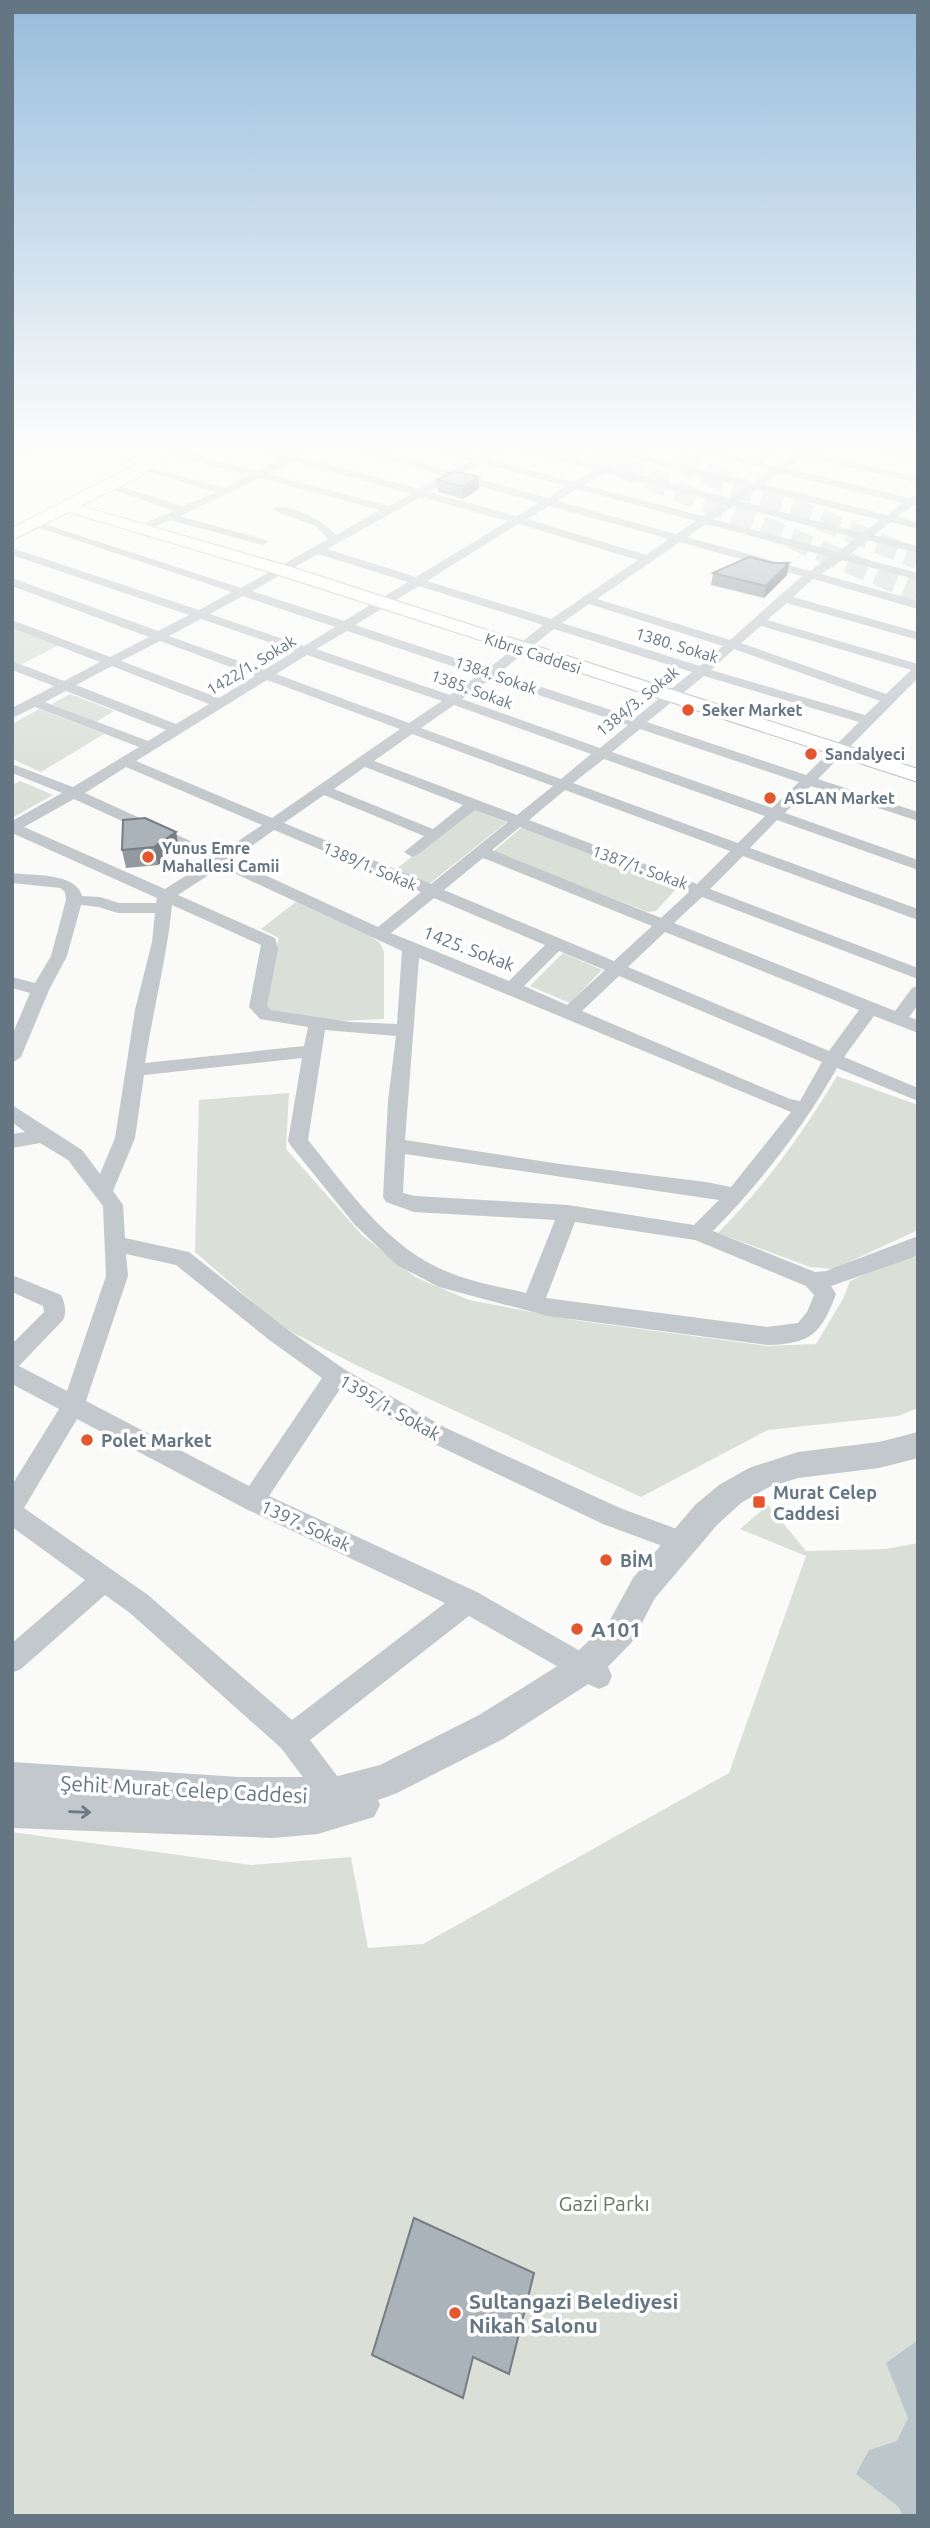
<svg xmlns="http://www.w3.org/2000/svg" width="930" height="2528" viewBox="0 0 930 2528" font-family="Ubuntu,sans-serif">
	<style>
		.green { fill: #dadfd7 }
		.water { fill: #bbc7cb }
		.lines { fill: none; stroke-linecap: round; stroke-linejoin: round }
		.motorway-tunnel { stroke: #d5d9db; stroke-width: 21; stroke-dasharray: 21 10; stroke-linecap: butt }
		.secondary-casing { stroke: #b3babf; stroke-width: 2 }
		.primary-casing { stroke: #b5babe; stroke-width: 2 }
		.minor { fill: #c3c8cc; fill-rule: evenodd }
		.tertiary { fill: #c3c8cc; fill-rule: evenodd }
		.secondary { fill: #fff; fill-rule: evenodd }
		.primary { fill: #fff; fill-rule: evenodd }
		.wall { fill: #929a9f }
		.shaded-wall { fill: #777d82 }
		.building { fill: #aab3b9; stroke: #777d82; stroke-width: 2 }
		.oneway { stroke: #6a7a87 }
		.poi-dot { fill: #e4572e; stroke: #fff; stroke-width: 2.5 }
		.labels { text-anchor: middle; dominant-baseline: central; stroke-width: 7; stroke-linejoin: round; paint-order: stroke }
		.far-street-label { font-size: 16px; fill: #657683; stroke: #fff }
		.far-poi-label { font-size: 16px; font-weight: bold; fill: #657683; stroke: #fff; text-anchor: start }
		.street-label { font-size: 18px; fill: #657683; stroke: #fff }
		.poi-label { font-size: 18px; font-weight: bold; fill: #657683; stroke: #fff; text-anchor: start }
		.near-poi-label { font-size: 21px; font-weight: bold; fill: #657683; stroke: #fff; text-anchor: start }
		.near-street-label { font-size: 21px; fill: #657683; stroke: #fff }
		.near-park-label { font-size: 21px; fill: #687a64; stroke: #fff }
	</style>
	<rect width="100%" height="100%" fill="#fafaf8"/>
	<!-- green -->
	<path class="green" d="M12 442H85L12 457Z
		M12 627 59 645 18 666 12 663Z
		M70 694 114 711 96 722 52 704Z
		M39 709 104 734 41 772 12 759V724Z
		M20 781 53 795 12 818V785Z
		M474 808 507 822 429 884 395 870Z
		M522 827 674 884 677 888 656 911 648 912 493 852Z
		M296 902 372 937 380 943 384 952V1019L338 1021 263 1009 267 979 279 938 261 929Z
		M563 953 602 970 570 1003 530 986Z
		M837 1076 918 1105V1230L834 1269 810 1267 718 1233C765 1186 803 1133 837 1076Z
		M289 1093 286 1149 362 1235 415 1277 469 1300 580 1321 767 1346 816 1344 843 1299 850 1281 918 1250V1408L898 1416 768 1430 641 1497 358 1366 280 1326 195 1252 199 1100Z
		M768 1505 806 1551 886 1549 918 1543V2516H12V1832L251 1865 351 1857 368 1948 423 1944 729 1773 806 1556 740 1529Z"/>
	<!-- water -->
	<path class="water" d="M918 2340V2516H903L899 2507 856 2474 869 2450 897 2441 908 2418 886 2363Z"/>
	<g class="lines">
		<!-- motorway-tunnel -->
		<path class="motorway-tunnel" d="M562 442 918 592
			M676 462 918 559"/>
		<defs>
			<path id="secondary" d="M67 502 288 566 918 769V782L276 574 62 510 59 507 62 504Z"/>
			<path id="primary" d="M94 442H116L138 453 154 452 167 442H186L141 476 12 540V528L138 463Z"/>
		</defs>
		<!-- secondary casing -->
		<use href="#secondary" class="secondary-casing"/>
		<!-- primary casing -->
		<use href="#primary" class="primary-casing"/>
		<!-- minor -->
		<path class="minor" d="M231 442H249L289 454 310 442H323L299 456 419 489 443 476 329 442H347L451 471 470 461 407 442H425L478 456 498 445 493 442H516L602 466 620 455 604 451V447L627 451 641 442H654L637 453 753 482 770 470 660 442H679L754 460 778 442H790L763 463 777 466 812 442H824L811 452 918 477V483L804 457 787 468 909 498 918 493V506L913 505 897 517 918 523V529L891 522 874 535 918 546V553L867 540 849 555 918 573V580L842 560 821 574 918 601V609L813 579 793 597 918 632V640L787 603 767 620 918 664V678L818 779 918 812V821L811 786 785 813 918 860V870L777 820 750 848 918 909V920L743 856 710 889 918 968V979L702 897 674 923 895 1011 912 988 918 986V1005L909 1017 918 1020V1033L874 1016 844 1057 918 1088V1101L837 1068C803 1128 761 1182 713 1231L815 1272 826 1271 918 1236V1254L911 1258 831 1286 836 1294C821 1334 811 1344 767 1345L548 1316 439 1287 397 1265 355 1225 291 1146 288 1141 302 1058 144 1075 135 1138 113 1191 123 1205 125 1238 189 1252 284 1327 344 1369 444 1427 620 1508 693 1535 696 1543 693 1551 684 1554 603 1524 428 1441 340 1389 269 1496 477 1592 608 1667 612 1676 608 1685 599 1689 590 1685 469 1616 310 1740 347 1789 351 1799 347 1809 337 1813 327 1809 281 1748 130 1613 105 1595 21 1669 12 1673V1643L85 1580 12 1527V1485L59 1409 12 1384V1344L44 1312 43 1306 12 1292V1275L61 1295C65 1303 67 1312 63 1320L19 1366 67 1391 106 1276 103 1206 68 1160 40 1143 12 1148V1134L25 1132 12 1122V1105L82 1150 100 1174 115 1138 135 1010 152 942 155 913H118L98 907 81 905 67 956 49 990 21 1057 12 1063V1035L30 993 12 988V977L35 983 51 956 66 900 65 892 60 888 12 883V873C32 876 76 872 82 896L100 897 119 903H156L157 898 12 833V821L62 793 12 773V764L73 787 139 747 35 707 12 718V708L54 686 12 670V661L64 681 100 662 12 628V620L110 657 149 637 12 586V578L158 631 189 615 12 555V548L199 610 232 592 28 524 38 522 241 588 328 539 316 526 275 511V507C296 505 323 521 336 535L380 510 260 478 180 516 266 540 268 542 262 545 170 520 146 530H138V526L174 511 103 486 112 484 183 506 216 492 139 469V465L225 488 249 475 161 453V449L179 450 257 471 281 458ZM508 448 594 470 574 482 488 459ZM630 458 747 487 729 498 612 468ZM292 461 411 494 389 506 268 474ZM480 463 566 486 547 498 461 474ZM605 473 722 503 703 516 584 485ZM780 473 903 503 887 515 764 484ZM453 479 539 503 516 516 429 492ZM577 489 696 521 676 534 557 501ZM757 489 880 520 863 533 740 501ZM421 497 508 521 416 577 327 549ZM550 506 669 539 646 555 527 519ZM733 506 857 538 838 552 713 519ZM518 524H519L638 560 551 619 427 581ZM706 524 830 557 810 571 687 537ZM680 542 802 576 730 640 597 599ZM318 554 408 582 344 621 252 591ZM419 586 543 625 488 669 355 625ZM243 596 251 599 335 627 304 646 210 614ZM589 604 723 646 700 666 562 623ZM201 619 295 651 264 670 169 636ZM761 626 911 670 886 694 741 643ZM554 629 692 672 635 718 499 673ZM347 631 479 675 450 695 316 649ZM160 641 255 676 219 698 121 661ZM734 649 748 654 880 701 865 715 711 670ZM307 655 427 696 442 701 409 723 276 674ZM112 666 209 704 176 724 76 685ZM704 676 859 722 806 775 647 722ZM491 679 628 725 600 748 462 699ZM267 680 400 729 272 818 136 761ZM66 691 166 730 148 741 45 702ZM454 705 591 754 561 779 421 728ZM640 729 799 782 772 808 612 752ZM412 734 553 786 517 815 374 761ZM604 759 765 816 738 843 573 783ZM126 767 262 825 219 854 85 793ZM365 767 463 805 433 829 334 789ZM565 790 730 851 697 884 529 820ZM324 795 424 836 404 852 412 857 417 855 475 810 508 822 431 884 284 823ZM74 799 209 861 165 889 24 827ZM520 827 689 892 661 918 492 850ZM274 830 421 892 378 927 232 860ZM483 858 652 926 614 961 444 890ZM221 867 402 951 397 1024 350 1022 271 1010 267 1006 278 949 275 938 178 895ZM434 898 545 945 509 981 391 933ZM172 905 261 945 249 1007 260 1019 308 1027 304 1046 145 1063C153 1010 167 958 172 905ZM665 932 859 1010 829 1051 628 967ZM559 951 605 970 567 1005 524 986ZM419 958 791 1112 731 1187 706 1182 560 1164 405 1140ZM619 976 822 1062 800 1101 790 1099 582 1011ZM325 1030 396 1036 388 1101 383 1197 386 1202 414 1212 555 1220 526 1293C502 1287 476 1283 453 1274 389 1251 349 1190 308 1140ZM405 1154 719 1200 694 1225 568 1205 415 1196 403 1193ZM575 1222 695 1240 806 1286 814 1295 807 1312 798 1323 767 1327 546 1298ZM126 1254 176 1265 268 1339 322 1378 249 1486 86 1401 128 1276ZM77 1419 244 1508 445 1603 292 1720 148 1595 24 1508Z
			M837 442H857L918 456V462Z"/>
		<!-- tertiary -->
		<path class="tertiary" d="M918 1432V1458L879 1468 798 1478 769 1487 741 1503 717 1525 655 1598 632 1642 596 1679 503 1739 397 1793 378 1800 380 1805 374 1817 318 1834 273 1838 12 1828V1762L239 1777H334L380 1765 479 1715 572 1657 610 1620 633 1578 695 1505 719 1485 749 1468 798 1452 879 1442Z"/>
		<!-- secondary -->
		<use href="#secondary" class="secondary"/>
		<!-- primary -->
		<use href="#primary" class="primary"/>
	</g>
	<!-- wall -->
	<path class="wall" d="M479 477V489L463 499 438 492 437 480Z
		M773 563H789L787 575 764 598 711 585 713 573Z
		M176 832 179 850 158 865 126 868 122 850Z"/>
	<!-- shaded-wall -->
	<path class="shaded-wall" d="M479 477V489L463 499V487Z
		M789 563 787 575 764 598 766 586Z
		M176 832 179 850 158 865 154 847Z"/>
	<!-- building -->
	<path class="building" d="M454 471 479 477 463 487 437 480Z
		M749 557 773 563H789L766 586 713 573Z
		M145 818 176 832 154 847 122 850 123 820Z
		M414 2218 534 2273 509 2374 473 2357 463 2398 372 2355Z"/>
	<!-- one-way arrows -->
	<defs><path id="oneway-shaft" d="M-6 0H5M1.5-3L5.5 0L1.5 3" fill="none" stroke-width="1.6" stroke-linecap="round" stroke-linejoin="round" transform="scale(1.75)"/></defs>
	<use class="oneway" href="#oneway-shaft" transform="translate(80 1812) rotate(2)"/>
	<!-- sky -->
	<linearGradient id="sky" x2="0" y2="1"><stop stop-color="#96bcdc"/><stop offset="0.56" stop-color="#fdfdfc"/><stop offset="1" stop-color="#fdfdfc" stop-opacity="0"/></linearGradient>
	<rect width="930" height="796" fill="url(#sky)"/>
	<!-- markers -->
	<g class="poi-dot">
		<circle cx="688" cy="710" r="7"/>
		<circle cx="811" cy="754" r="7"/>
		<circle cx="770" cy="798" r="7"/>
		<circle cx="148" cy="857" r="7"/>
		<circle cx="87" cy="1440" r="7"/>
		<rect x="752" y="1495" width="14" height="14" rx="3.5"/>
		<circle cx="606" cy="1560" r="7"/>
		<circle cx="577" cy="1629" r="7"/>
		<circle cx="455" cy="2313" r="7"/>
	</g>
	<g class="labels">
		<!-- far-street labels -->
		<g class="far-street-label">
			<text transform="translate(677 645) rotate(17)">1380. Sokak</text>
			<text transform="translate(533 653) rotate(18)">Kıbrıs Caddesi</text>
			<text transform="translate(251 665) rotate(-31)">1422/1. Sokak</text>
			<text transform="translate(496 675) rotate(19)">1384. Sokak</text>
			<text transform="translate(472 689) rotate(20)">1385. Sokak</text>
			<text transform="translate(637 701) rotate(-39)">1384/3. Sokak</text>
			<text transform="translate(370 866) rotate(23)">1389/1. Sokak</text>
			<text transform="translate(640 867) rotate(20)">1387/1. Sokak</text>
		</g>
		<!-- far-poi labels -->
		<g class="far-poi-label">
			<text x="702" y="710">Seker Market</text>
			<text x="825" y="754">Sandalyeci</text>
			<text x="784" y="798">ASLAN Market</text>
			<text x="162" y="848">Yunus Emre<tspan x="162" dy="18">Mahallesi Camii</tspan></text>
		</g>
		<!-- street labels -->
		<g class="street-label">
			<text transform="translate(469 948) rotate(21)">1425. Sokak</text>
			<text transform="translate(390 1407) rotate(30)">1395/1. Sokak</text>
			<text transform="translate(306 1525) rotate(25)">1397. Sokak</text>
		</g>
		<!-- poi labels -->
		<g class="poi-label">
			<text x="101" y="1440">Polet Market</text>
			<text x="773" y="1492">Murat Celep<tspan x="773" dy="21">Caddesi</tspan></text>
			<text x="620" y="1560">BİM</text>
		</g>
		<!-- near-poi labels -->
		<g class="near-poi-label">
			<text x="591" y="1629">A101</text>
			<text x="469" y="2301">Sultangazi Belediyesi<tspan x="469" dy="24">Nikah Salonu</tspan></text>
		</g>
		<!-- near-street labels -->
		<g class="near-street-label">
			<text transform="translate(184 1789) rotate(3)">Şehit Murat Celep Caddesi</text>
		</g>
		<!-- near-park labels -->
		<g class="near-park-label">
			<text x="604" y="2203">Gazi Parkı</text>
		</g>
	</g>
	<!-- border -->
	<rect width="930" height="2528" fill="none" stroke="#657683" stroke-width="28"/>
</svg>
